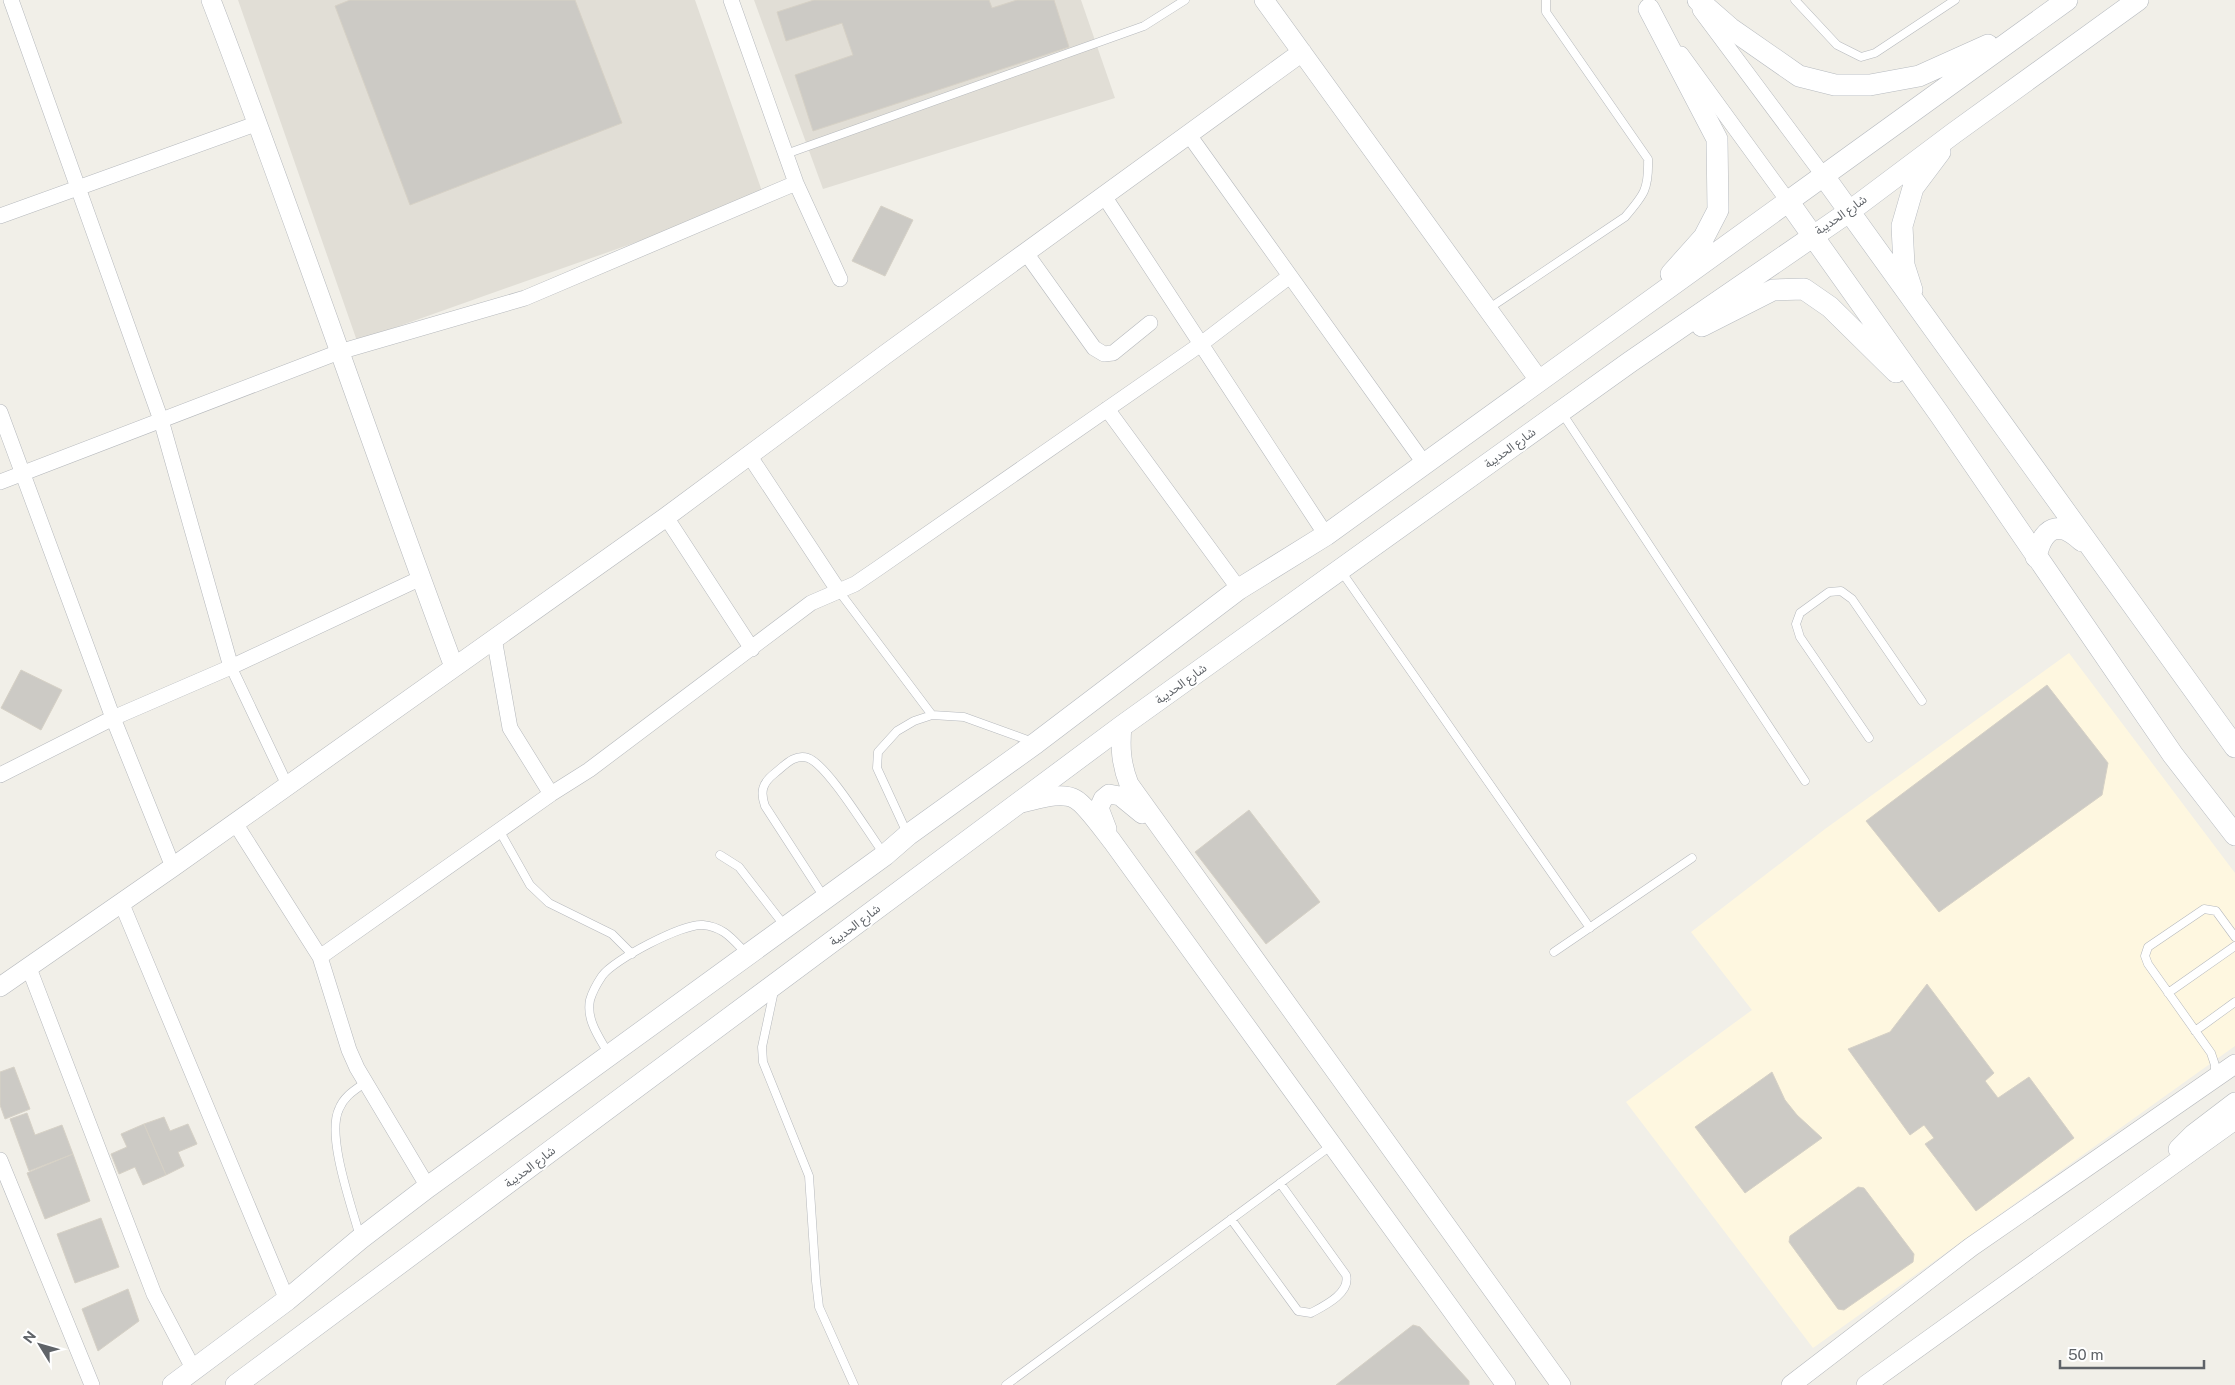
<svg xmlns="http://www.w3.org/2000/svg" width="2235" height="1385" viewBox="0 0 2235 1385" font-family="'Public Sans','Noto Sans Arabic',sans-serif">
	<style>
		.commercial { fill: #fef7e0 }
		.education { fill: #e1ded6 }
		.building { fill: #cccac5; stroke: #d6d1c6 }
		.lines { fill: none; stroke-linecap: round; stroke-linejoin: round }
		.service-casing { stroke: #b5b8bc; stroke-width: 9 }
		.pedestrian-casing { stroke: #b5b8bc; stroke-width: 12 }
		.minor-casing { stroke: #b5b8bc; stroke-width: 16 }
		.tertiary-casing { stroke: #b5b8bc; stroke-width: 20 }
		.secondary-casing { stroke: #b6babf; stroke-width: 22 }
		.service { stroke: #fff; stroke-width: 8 }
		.pedestrian { stroke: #fff; stroke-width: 11 }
		.minor { stroke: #fff; stroke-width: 15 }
		.tertiary { stroke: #fff; stroke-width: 19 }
		.secondary { stroke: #fff; stroke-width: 21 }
		.labels { text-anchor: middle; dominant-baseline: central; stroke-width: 4; stroke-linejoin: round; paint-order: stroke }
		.street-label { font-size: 12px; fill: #5f6368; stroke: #fff }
	</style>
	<rect width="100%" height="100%" fill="#f1efe8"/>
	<!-- commercial -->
	<path class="commercial" d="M2069 653 2235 873V1046L1813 1348 1626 1102 1752 1010 1691 932 1825 829Z"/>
	<!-- education -->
	<path class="education" d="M238 0H695L764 197 357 341Z
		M754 0H1081L1115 98 823 189Z"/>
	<!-- building -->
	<path class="building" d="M350 0H575L622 123 410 205 335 6Z
		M814 0H989L992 8 1017 0H1054L1069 47 813 131 795 75 853 55 842 23 786 41 777 12Z
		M881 206 913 220 885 276 852 261Z
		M21 670 62 690 41 730 1 708Z
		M2047 685 2108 763 2102 795 1939 912 1866 821Z
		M1249 810 1320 902 1266 944 1195 852Z
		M1927 984 1994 1073 1985 1081 1998 1098 2029 1077 2074 1138 1976 1211 1925 1144 1934 1138 1924 1125 1910 1135 1848 1049 1890 1032Z
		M14 1067 30 1109 5 1119 0 1105V1072Z
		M1772 1072 1785 1100 1797 1115 1822 1138 1745 1193 1695 1127Z
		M27 1113 35 1135 62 1125 73 1154 29 1171 10 1119Z
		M164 1117 170 1131 188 1124 197 1144 178 1152 184 1166 166 1175 144 1124Z
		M144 1124 166 1175 143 1185 135 1167 119 1174 111 1154 127 1147 121 1134Z
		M73 1154 90 1201 45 1219 27 1173Z
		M1858 1187 1864 1188 1914 1254 1913 1262 1844 1310 1838 1309 1789 1242 1790 1236Z
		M101 1218 119 1267 75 1283 57 1234Z
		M128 1289 139 1321 98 1351 82 1309Z
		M1413 1325 1420 1327 1469 1381V1385H1336Z"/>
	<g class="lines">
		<defs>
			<path id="service" d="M1795 0 1837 45 1861 57 1875 53 1955 0
				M786 154 1144 26 1185 0
				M1488 309 1625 217C1644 195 1649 189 1648 159L1546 12V0
				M1562 413 1805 781
				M1341 571 1590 928
				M838 590 932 715
				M1869 738 1800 637 1796 624 1800 613 1829 592 1841 591 1852 599 1922 701
				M499 830 530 885 549 903 612 934 632 954
				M907 833 877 768 878 752 897 731 914 721 932 715 964 717 1033 742
				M720 855 739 867 784 925
				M824 897 765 806C760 792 762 783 775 773 784 766 795 753 808 758 828 765 869 834 884 854
				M1554 952 1692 858
				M774 991 762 1047 763 1062 809 1176 816 1281 819 1307 854 1385
				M2168 993 2235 946
				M2195 1031 2235 1002
				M608 1053C599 1037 586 1020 590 1000 592 993 598 982 602 976 613 960 683 923 703 925 724 927 732 939 746 953
				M2215 1075V1065L2211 1053 2148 964 2145 956 2148 947 2204 909 2216 911 2235 937
				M1231 1219 1298 1311 1311 1313C1324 1306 1351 1293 1346 1275L1280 1183
				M360 1237C352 1207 326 1136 339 1109 344 1096 355 1090 366 1082
				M1006 1385 1332 1145"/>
			<path id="pedestrian" d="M231 667 287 785"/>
			<path id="minor" d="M11 0 161 420 231 667
				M731 0 796 183 840 279
				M1700 10 1823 175
				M1681 54 1788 201
				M1189 135 1424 463
				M1104 196 1326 535
				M0 216 258 123
				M1026 253 1094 348 1104 354 1113 353 1150 323
				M1107 409 1239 589
				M0 412 113 718 173 867
				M749 455 838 590
				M0 482 339 352 525 298 796 183
				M666 517 752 649
				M494 638 510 728 551 794
				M0 775 113 718 231 667 421 578
				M235 823 320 957 349 1050 357 1068 428 1187
				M121 902 287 1300
				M320 957 551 794 589 770 811 603 855 584 877 569 1201 344 1290 276
				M29 968 154 1294 194 1370
				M0 1160 92 1385"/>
			<path id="tertiary" d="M211 0C296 221 371 446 454 667
				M1264 0 1539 380
				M1122 726C1120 747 1121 764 1129 784L1561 1385
				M1021 803C1036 800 1061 791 1075 799 1085 804 1104 831 1112 841L1506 1385
				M1107 829 1099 808 1103 799 1109 794 1120 796 1142 814
				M0 987 173 867 666 517 886 354 1302 52
				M2178 1149 2193 1134 2235 1102
				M1791 1385 1971 1247 2235 1064
				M1866 1385 2235 1120"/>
			<path id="secondary" d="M1698 0 1730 28 1799 76 1835 85H1870L1919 76 1988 45
				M1649 9 1717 139 1718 210 1704 237 1671 274
				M1823 175 2235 747
				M1788 201 1940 415 2173 755 2235 835
				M1912 290 1904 265 1902 226 1913 188 1940 152
				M1702 326 1773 290 1804 289 1830 307 1896 372
				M2036 557C2043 527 2059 519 2082 541
				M173 1385 287 1300 360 1239 428 1187 885 855 908 835 1036 743 1239 589 1326 535 2067 0
				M236 1385 1122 726 1630 362 1850 211 1954 133 2138 0"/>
		</defs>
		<!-- service casing -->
		<use href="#service" class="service-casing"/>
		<!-- pedestrian casing -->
		<use href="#pedestrian" class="pedestrian-casing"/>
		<!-- minor casing -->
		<use href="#minor" class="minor-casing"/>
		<!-- tertiary casing -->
		<use href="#tertiary" class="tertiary-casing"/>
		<!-- secondary casing -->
		<use href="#secondary" class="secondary-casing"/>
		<!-- service -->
		<use href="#service" class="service"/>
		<!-- pedestrian -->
		<use href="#pedestrian" class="pedestrian"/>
		<!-- minor -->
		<use href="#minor" class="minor"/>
		<!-- tertiary -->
		<use href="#tertiary" class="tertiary"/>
		<!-- secondary -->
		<use href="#secondary" class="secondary"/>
	</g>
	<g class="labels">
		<!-- street labels -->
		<g class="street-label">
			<text transform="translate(1841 215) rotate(-35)">شارع الحديبة</text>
			<text transform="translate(1510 448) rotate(-36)">شارع الحديبة</text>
			<text transform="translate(1181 684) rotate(-36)">شارع الحديبة</text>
			<text transform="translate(855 925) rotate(-37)">شارع الحديبة</text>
			<text transform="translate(530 1167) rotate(-37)">شارع الحديبة</text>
		</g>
	</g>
	<!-- north arrow -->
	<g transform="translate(40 1345) rotate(307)" stroke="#ffffff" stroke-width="4" paint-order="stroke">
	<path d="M0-4L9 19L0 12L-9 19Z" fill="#5f6368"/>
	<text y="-8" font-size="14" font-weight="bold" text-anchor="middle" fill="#5f6368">N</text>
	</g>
	<!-- scale -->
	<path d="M2060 1360v8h144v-8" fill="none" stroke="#5f6368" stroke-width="2.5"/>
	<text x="2068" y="1360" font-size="15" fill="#5f6368" stroke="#ffffff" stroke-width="4" paint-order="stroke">50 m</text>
</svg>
